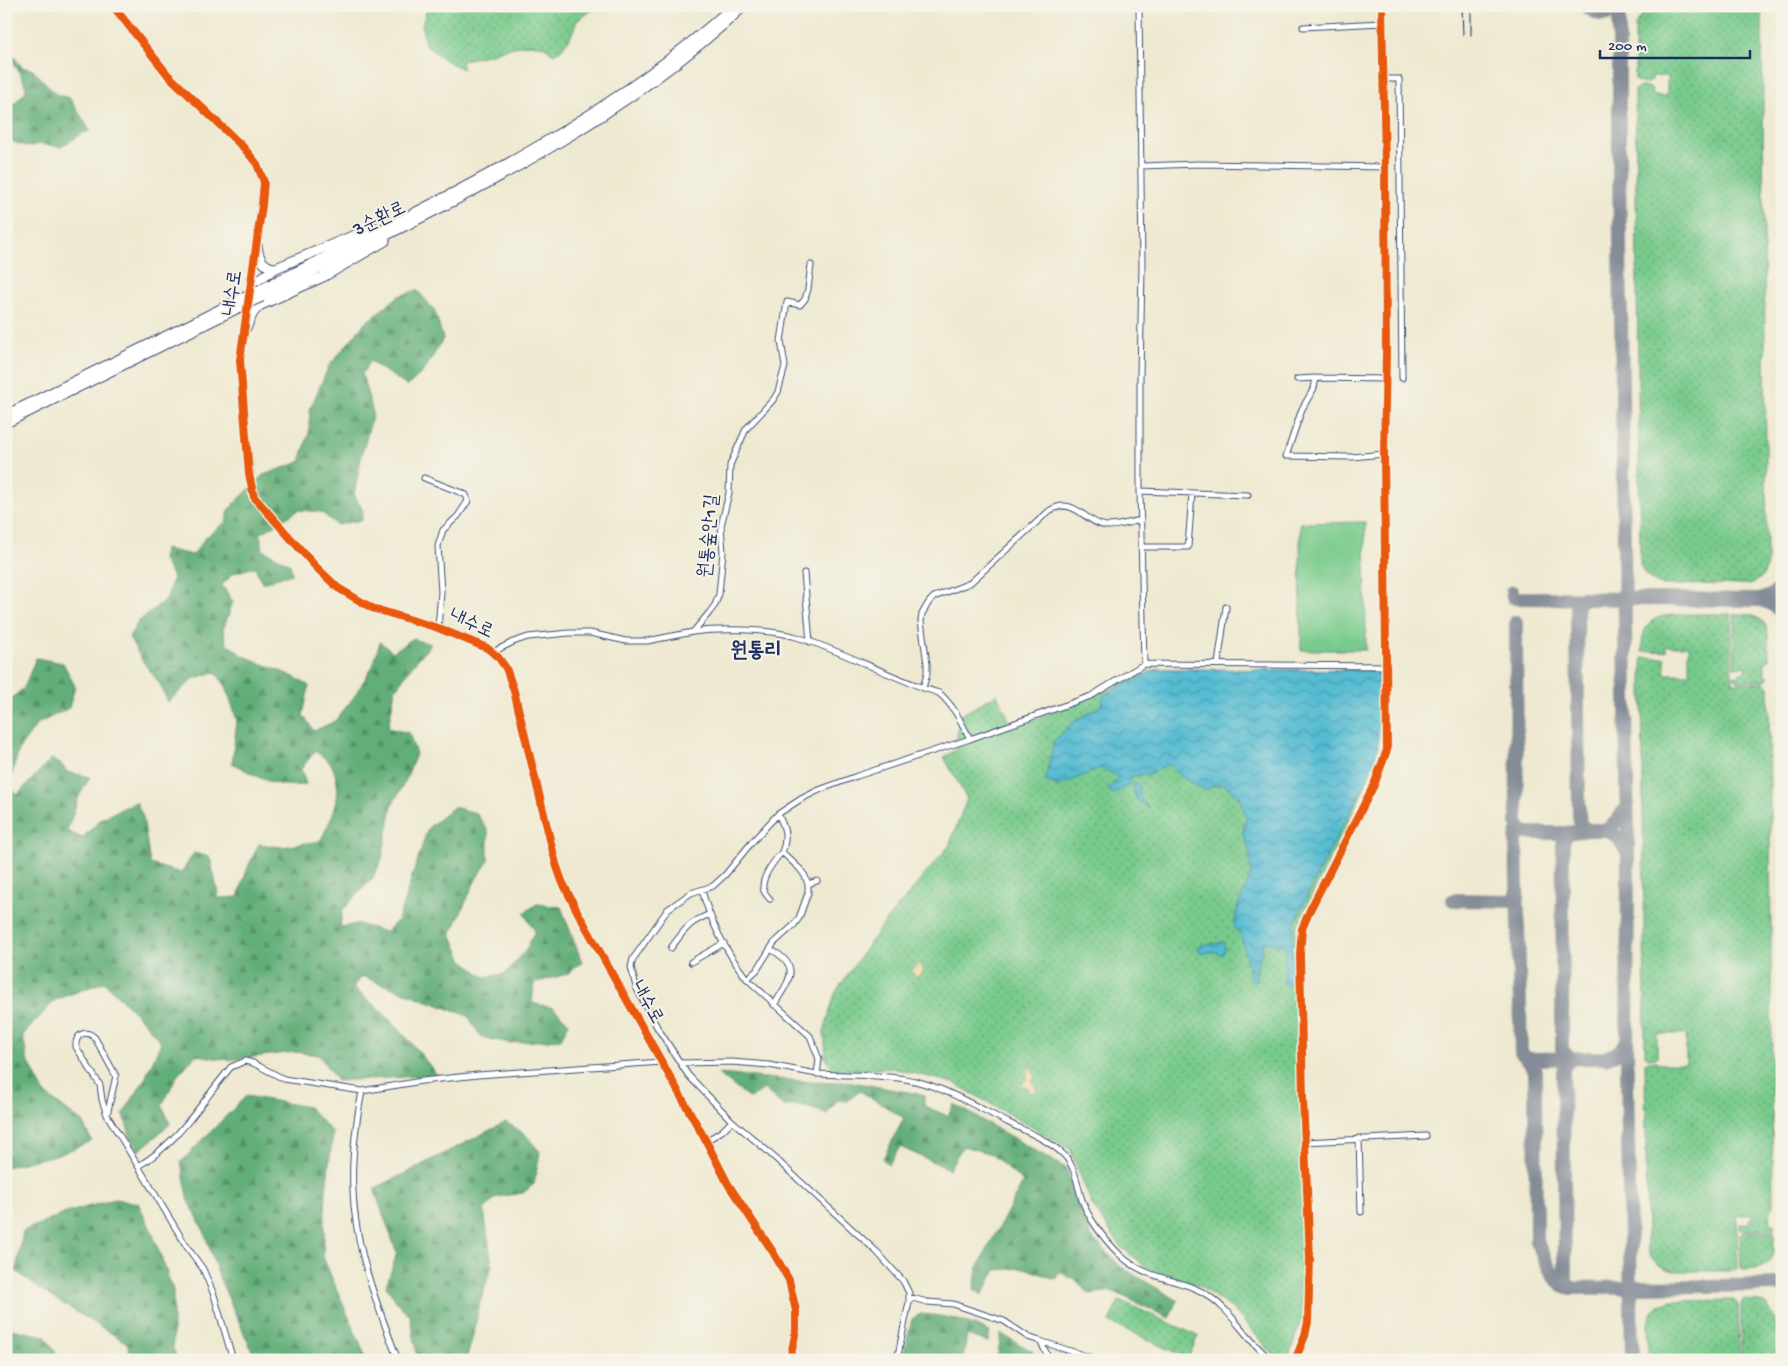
<svg xmlns="http://www.w3.org/2000/svg" width="1788" height="1366" viewBox="0 0 1788 1366" font-family="'Gochi Hand','Poor Story',sans-serif">
	<style>
		.grass { fill: url(#grass-dots); stroke: #4a7c75 }
		.forest { fill: url(#forest-firs); stroke: #3e6e6b }
		.sand { fill: url(#sand-dots); stroke: #84847e }
		.garden { fill: #78ca8c; stroke: #4a7c75 }
		.water { fill: url(#water-waves); stroke: #387698 }
		.lines { fill: none; stroke-linecap: round; stroke-linejoin: round }
		.taxiway { stroke: #848c97; stroke-width: 14 }
		.street-casing { stroke: #3b4b6f; stroke-width: 7 }
		.secondary-casing { stroke: #3b4b6f; stroke-width: 9 }
		.highway-casing { stroke: #3b4b6f; stroke-width: 11 }
		.street { stroke: #fff; stroke-width: 5 }
		.secondary { stroke: #fff; stroke-width: 7 }
		.highway { stroke: #fff; stroke-width: 9 }
		.rail { stroke: #1b2f5e; stroke-width: 1 }
		.highway-bridge-casing { stroke: #3b4b6f; stroke-width: 11; stroke-linecap: butt }
		.highway-bridge { stroke: #fff; stroke-width: 9 }
		.cycleway-casing { stroke: #f7f3e8; stroke-width: 11 }
		.cycleway { stroke: #e8590c; stroke-width: 8 }
		.labels { text-anchor: middle; dominant-baseline: central; stroke-width: 4; stroke-linejoin: round; paint-order: stroke }
		.street-label { font-size: 19px; fill: #1b2f5e; stroke: #f7f3e8 }
		.quarter-label { font-size: 21px; font-weight: bold; fill: #1b2f5e; stroke: #f7f3e8 }
	</style>
	<defs>
		<pattern id="grass-dots" width="8" height="8" patternUnits="userSpaceOnUse" patternTransform="scale(1.25)"><rect width="8" height="8" fill="#78ca8c"/><path d="M2 2h.1M6 6h.1" fill="none" stroke="#62a476" stroke-width="1.8" stroke-linecap="round"/></pattern>
		<pattern id="forest-firs" width="22" height="20" patternUnits="userSpaceOnUse" patternTransform="scale(1.25)"><rect width="22" height="20" fill="#62ae78"/><path d="M5 1l3.5 6h-7zM16 11l3.5 6h-7z" fill="#508e66"/></pattern>
		<pattern id="sand-dots" width="8" height="8" patternUnits="userSpaceOnUse" patternTransform="scale(1.25)"><rect width="8" height="8" fill="#eeda9e"/><path d="M2 2h.1M6 6h.1" fill="none" stroke="#ccbb8a" stroke-width="1.8" stroke-linecap="round"/></pattern>
		<pattern id="water-waves" width="16" height="10" patternUnits="userSpaceOnUse" patternTransform="scale(1.25)"><rect width="16" height="10" fill="#55bcd2"/><path d="M0 5q4-4 8 0t8 0" fill="none" stroke="#4699ae"/></pattern>
	</defs>
	<rect width="100%" height="100%" fill="#f7f3e8"/>
	<filter id="ink" filterUnits="userSpaceOnUse"><feTurbulence type="fractalNoise" baseFrequency=".02" numOctaves="2"/><feDisplacementMap in="SourceGraphic" scale="10" xChannelSelector="R" yChannelSelector="G"/><feConvolveMatrix kernelMatrix="1 2 1 2 8 2 1 2 1" color-interpolation-filters="sRGB"/></filter>
	<filter id="wash" filterUnits="userSpaceOnUse"><feTurbulence type="fractalNoise" baseFrequency=".0096" numOctaves="4" result="noise"/><feDisplacementMap in="SourceGraphic" scale="20" xChannelSelector="R" yChannelSelector="G"/><feGaussianBlur stdDeviation="1.12" result="paint"/><feColorMatrix in="noise" values="0 0 0 0 0 0 0 0 0 0 0 0 0 0 0 0 0 1.4 0 .05"/><feComposite in="paint" operator="in"/></filter>
	<g filter="url(#wash)">
		<rect width="100%" height="100%" fill="#eee9d0"/>
		<!-- grass -->
		<path class="grass" d="M428 6H598L577 21 570 38 561 50 553 54 544 46 529 44 505 49 492 54 463 60 461 64 463 69 445 60 425 45 422 26Z
			M1648 6H1762L1767 562C1766 574 1761 581 1749 584L1662 585C1651 582 1644 575 1640 564L1635 90C1639 86 1648 86 1652 89L1653 96H1667V76H1652V80C1648 85 1640 84 1635 80V26Z
			M1731 614 1732 681 1734 683 1765 682 1769 686 1773 1209 1770 1210 1771 1224H1774V1230H1740V1224H1749V1220H1752V1215H1737L1738 1268 1735 1271H1674C1660 1268 1651 1261 1647 1247L1645 1063 1649 1061H1657V1064H1686V1034H1657V1057L1648 1058 1645 1055 1642 658H1665V674H1689V646H1666V651L1642 652C1641 617 1657 615 1687 614 1702 614 1717 614 1731 614Z
			M1734 614C1772 613 1768 630 1769 661L1765 662V676H1769L1766 680 1738 681 1734 678V675H1740V672L1746 671V666L1734 667Z
			M1157 669 1378 670 1373 758 1364 789 1296 928 1305 1215 1302 1317 1289 1357 1284 1360H1278L1233 1309 1199 1286 1153 1273 1121 1247 1092 1205 1070 1149 954 1083 892 1068 838 1071 830 1065 826 1058 824 1032 835 993 880 928 949 846 967 799 944 757 956 750 959 716 997 694 1013 728Z
			M1743 1232H1774C1774 1258 1772 1270 1743 1270L1741 1269 1740 1235Z
			M1119 1300 1198 1336 1188 1358 1109 1322Z
			M1734 1300 1738 1304 1739 1360H1648V1323L1653 1312 1659 1306 1670 1301Z
			M1743 1300C1783 1299 1776 1331 1776 1360H1741V1305Z"/>
		<!-- forest -->
		<path class="forest" d="M6 47 22 67 33 70 57 95 70 98 90 131 83 133 61 147 39 144 28 147 13 142 6 132V117L13 105 26 91C26 78 10 61 6 47Z
			M417 290 435 311 443 339 424 371 407 386 370 361 362 374 373 413 361 458 354 494 363 511 362 520 337 525 321 512 299 510 260 534 263 550 290 564 292 574 262 583 255 567 234 573 222 585 233 602 223 630 227 644 244 656 292 676 309 686 303 715 314 731 335 721 354 697 373 666 380 642 393 652 412 639 431 644 412 666 395 690 388 728 409 733 416 754 405 782 392 805 382 859 372 879 342 911 340 927 358 924 386 932 398 920 428 828 454 807 476 813 488 831V862L476 879 451 934 462 959 484 977 505 974 526 950 535 931 524 913 537 904 561 907 582 962 567 974 534 983 532 1003 554 1008 569 1023 561 1039 509 1043 481 1037 468 1016 361 976 353 988C386 1012 412 1042 437 1075L337 1081 319 1055 295 1052 228 1060 196 1055 177 1076 162 1105 170 1124 139 1151 131 1138 123 1114 145 1079 161 1042 144 1022 104 982 55 1000 23 1035 27 1059 45 1094 82 1122 92 1141 60 1154 6 1167V703L24 688 36 658 63 663 75 686 69 708 37 724 19 749 9 785 17 795 51 759 62 765 67 772 90 777 79 796 67 831 82 838 102 818 136 802 143 817 150 864 181 873 194 853 210 857 219 898 238 897 248 867 259 844 282 847 320 841C333 817 345 793 332 766 330 761 320 755 315 751L301 769 306 784C276 790 257 776 232 763L237 721 226 686 215 672 193 679 168 702 160 684 142 660 129 637 138 622 167 598 173 577 163 560 165 549 193 555 205 538 226 522 230 508 263 475 300 462 309 433 310 409 329 366 365 323 399 296Z
			M718 1074 814 1082H852L924 1095V1106L948 1116 954 1104 1066 1168 1079 1208 1092 1237 1121 1267 1177 1300 1169 1318 1112 1291 1089 1294 1077 1281 1059 1272 1056 1279 1024 1268 996 1270 982 1295 974 1289 977 1269 1023 1182 991 1154 963 1146 949 1169 900 1147 888 1165 883 1159 904 1118 860 1091 847 1101 837 1100 827 1114 803 1106H783L764 1089 750 1099Z
			M246 1096 308 1107 333 1133 326 1190 323 1257 367 1360H256L219 1277 204 1231 189 1201 181 1162Z
			M506 1122 526 1135 540 1152 534 1184 523 1193 496 1197 484 1210 492 1265 480 1302 474 1332 466 1360H416V1347L410 1315 398 1304 386 1286 397 1253 374 1189Z
			M115 1199 138 1203 152 1232 173 1290V1349L179 1360H133L127 1343 39 1289 16 1271 23 1231 63 1214Z
			M920 1314C949 1316 964 1320 990 1332L988 1342 967 1335 963 1360H902L912 1319Z
			M6 1328 45 1336 60 1360H6Z
			M1001 1334 1032 1351 1037 1360H997Z"/>
		<!-- sand -->
		<path class="sand" d="M921 964 924 972 916 977 911 971 916 966Z
			M1030 1065 1035 1076 1032 1082 1037 1089 1031 1094 1028 1088 1021 1085 1027 1079V1072Z"/>
		<!-- garden -->
		<path class="garden" d="M1365 522 1366 650H1301L1300 523Z"/>
		<!-- water -->
		<path class="water" d="M1157 669 1378 670V748L1369 776 1319 871 1294 924 1292 957 1293 984H1284L1286 946 1264 942 1257 966 1256 980 1251 981 1241 936 1234 926 1238 906 1251 874 1249 849 1243 833 1246 817 1239 797 1225 784 1212 786 1206 790C1191 785 1179 775 1168 764L1149 774 1132 776 1129 785 1113 794 1108 790 1119 777 1101 768 1059 786 1045 781 1054 741 1075 721 1101 706 1104 695Z
			M1135 783 1139 786 1140 797 1149 808 1136 799 1133 786Z
			M1224 942 1225 949 1222 955 1213 951 1201 954 1198 946Z"/>
		<g class="lines">
			<!-- taxiway -->
			<path class="taxiway" d="M1586 6C1596 15 1609 19 1617 6
				M1619 6V166L1628 853 1627 1074 1632 1360
				M1512 592 1513 597 1516 598 1760 600 1770 603 1782 612
				M1583 598 1578 603 1577 607 1579 813 1580 824 1587 830
				M1760 600 1770 596 1782 587
				M1516 622 1517 823 1523 833H1567L1587 830H1607
				M1626 807 1618 820 1607 830 1619 838 1627 852
				M1523 833 1517 834 1516 840 1521 1053 1528 1059 1605 1058 1620 1052 1627 1039
				M1567 833 1563 842 1562 1049 1566 1055 1572 1059 1565 1064 1563 1071 1565 1277 1567 1283 1574 1288
				M1453 900 1513 901 1518 898
				M1526 1059 1531 1063 1535 1071 1536 1241 1549 1268 1558 1281 1562 1285 1571 1288 1782 1285"/>
		</g>
	</g>
	<g filter="url(#ink)">
		<g class="lines">
			<defs>
				<path id="street" d="M1139 6 1142 267 1140 377V491L1144 664
					M1303 27 1382 23
					M1383 79H1399L1402 378
					M1141 166 1198 164 1385 167
					M1297 379 1316 378
					M1384 454 1352 457 1286 456 1302 409 1314 388 1316 378 1386 379
					M424 478 462 493 466 495 468 501 458 516 443 530 438 546 441 592 438 628
					M1140 491 1248 495
					M1141 547H1188L1192 494
					M804 573 810 642
					M693 632C722 628 765 629 793 636 843 650 889 678 939 693 954 706 961 722 970 739
					M493 652 513 642 528 637 569 633H590L626 641H647L693 632 709 613 715 605 719 594 723 552 721 526 729 493 730 465 746 429 773 400 778 392 785 366 781 341 787 302 800 305 805 299 808 289 811 265
					M1218 664 1226 607
					M923 688 927 674V664L921 621 922 614 929 602 934 597 970 583 1049 511C1075 495 1084 523 1106 526 1117 527 1130 522 1141 520
					M808 884 817 881
					M702 890C710 921 727 953 747 979L757 970 774 943 794 925 799 918 808 893V884L805 876 800 869 782 852C788 837 785 828 778 814
					M770 899C767 896 764 892 763 888 762 876 774 861 782 852
					M671 948C685 929 688 923 710 914
					M770 949C802 966 790 979 774 1005
					M691 962 724 943
					M747 979 810 1036 819 1059 817 1074C848 1076 886 1074 915 1081 948 1089 979 1108 1009 1123 1027 1132 1049 1140 1064 1155 1076 1167 1077 1185 1082 1200 1090 1222 1104 1239 1120 1255 1149 1282 1180 1277 1209 1296 1234 1313 1247 1342 1272 1360
					M680 1063 732 1062 769 1065 817 1074
					M362 1091C356 1123 351 1157 353 1190 355 1249 377 1305 398 1360
					M107 1115 116 1076 95 1038C86 1029 75 1034 76 1047L100 1085 102 1100 107 1115 138 1166
					M1359 1138 1361 1212
					M706 1141 722 1131 732 1121
					M1305 1142 1426 1136
					M909 1297 927 1302 953 1304 1004 1321 1028 1337 1040 1341 1050 1360
					M1040 1341 1098 1360
					M233 1360 214 1295 203 1269 187 1247 138 1166C178 1144 202 1101 231 1067L245 1061 253 1063 284 1079 362 1091 422 1081 478 1075 662 1062
					M897 1360 909 1302V1293L903 1281 877 1252 764 1148 732 1121 688 1075 657 1027 636 987 631 967 633 959 668 909 691 893 713 886 725 875 752 842 778 814 801 799 819 790 857 776 970 739 1091 696 1144 664 1386 666"/>
				<path id="secondary" d="M113 6 168 75 244 148 257 164 264 182 251 287
					M249 301 240 360 241 378 251 485 257 501 316 567 338 588 372 608 438 628 487 648 498 657 506 668 514 691 556 864 562 881 577 911 706 1141 728 1184 773 1252 789 1280 796 1311V1330L790 1360
					M1295 1360 1305 1336 1308 1322 1310 1259 1303 1098 1300 954 1302 929 1310 910 1374 785 1387 750 1384 454 1386 352 1385 167 1382 6"/>
				<path id="highway" d="M257 245C258 256 263 268 276 268
					M252 284 276 268 374 227
					M261 289C426 207 596 131 733 6
					M262 297C429 213 605 136 744 6
					M246 328 253 313 259 306 323 277 385 241
					M6 415 241 299
					M6 423 240 307"/>
			</defs>
			<!-- street casing -->
			<use href="#street" class="street-casing"/>
			<!-- secondary casing -->
			<use href="#secondary" class="secondary-casing"/>
			<!-- highway casing -->
			<use href="#highway" class="highway-casing"/>
			<!-- street -->
			<use href="#street" class="street"/>
			<!-- secondary -->
			<use href="#secondary" class="secondary"/>
			<!-- highway -->
			<use href="#highway" class="highway"/>
			<!-- rail -->
			<path class="rail" d="M1462 6 1463 35
				M1471 6V35"/>
			<defs>
				<path id="highway-bridge" d="M241 299 261 289
					M240 307 262 297"/>
			</defs>
			<!-- highway-bridge casing -->
			<use href="#highway-bridge" class="highway-bridge-casing"/>
			<!-- highway-bridge -->
			<use href="#highway-bridge" class="highway-bridge"/>
			<defs>
				<path id="cycleway" d="M113 6 168 75 244 148 257 164 264 182 262 205 240 360 249 474 254 497 316 567 338 588 372 608 438 628 487 648 498 657 506 668 514 691 556 864 562 881 577 911 706 1141 728 1184 773 1252 789 1280 796 1311V1330L790 1360
					M1295 1360 1305 1336 1308 1322 1310 1259 1303 1098 1300 954 1302 929 1310 910 1374 785 1387 750 1384 454 1386 352 1385 167 1382 6"/>
			</defs>
			<!-- cycleway casing -->
			<use href="#cycleway" class="cycleway-casing"/>
			<!-- cycleway -->
			<use href="#cycleway" class="cycleway"/>
		</g>
	</g>
	<g class="labels">
		<!-- street labels -->
		<g class="street-label">
			<text transform="translate(380 220) rotate(-26)">3순환로</text>
			<text transform="translate(234 293) rotate(-82)">내수로</text>
			<text transform="translate(710 536) rotate(-85)">원통숲안1길</text>
			<text transform="translate(471 625) rotate(24)">내수로</text>
			<text transform="translate(646 1003) rotate(60)">내수로</text>
		</g>
		<!-- quarter labels -->
		<g class="quarter-label">
			<text x="756" y="652">원통리</text>
		</g>
	</g>
	<!-- margin -->
	<rect width="1788" height="1366" fill="none" stroke="#f7f3e8" stroke-width="25"/>
	<!-- scale -->
	<path d="M1600 50v8h150v-8" fill="none" stroke="#1b2f5e" stroke-width="2.5"/>
	<text x="1608" y="50" font-size="15" fill="#1b2f5e" stroke="#f7f3e8" stroke-width="4" paint-order="stroke">200 m</text>
</svg>
